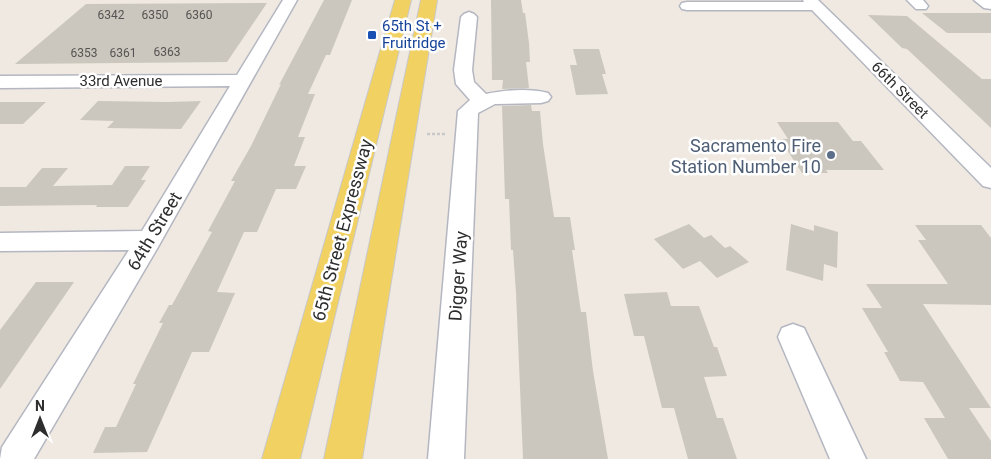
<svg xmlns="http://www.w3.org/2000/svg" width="991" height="459" viewBox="0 0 991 459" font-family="Roboto,sans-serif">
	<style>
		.building { fill: #cbc7bf }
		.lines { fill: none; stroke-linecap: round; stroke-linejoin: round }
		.minor-casing { stroke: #b4b7c1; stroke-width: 3 }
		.major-casing { stroke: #c9c9c9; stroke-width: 2 }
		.path { stroke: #c9c9c9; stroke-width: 2.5; stroke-dasharray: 3 2; stroke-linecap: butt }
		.minor { fill: #fff; fill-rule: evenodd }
		.major { fill: #f2d163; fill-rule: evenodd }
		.transit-dot { fill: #1a4fb4; stroke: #fff; stroke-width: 2 }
		.service-dot { fill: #5c6f8a; stroke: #fff; stroke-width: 2 }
		.labels { text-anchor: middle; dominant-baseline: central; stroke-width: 5; stroke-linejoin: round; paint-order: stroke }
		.far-number-label { font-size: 12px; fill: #555452 }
		.far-transit-label { font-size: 15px; fill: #164399; stroke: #fff; text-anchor: start }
		.far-street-label { font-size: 15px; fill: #2e2e2e; stroke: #fff }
		.service-label { font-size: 18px; fill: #4e5e75; stroke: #fff; text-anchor: end }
		.street-label { font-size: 18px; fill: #2e2e2e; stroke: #fff }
	</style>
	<rect width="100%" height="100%" fill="#efe9e1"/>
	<!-- building -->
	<path class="building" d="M324 0H352L330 55H326L308 94H315L298 137H305L294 166H306L296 189H276L257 232H244L217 292 235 293 209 352H192L147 452 93 453 105 427H116L136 384H133L163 323H159L169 305H172L212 232 208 231 235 181H231L251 146 281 84 279 85Z
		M491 0H521L523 13H525L529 43 530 62H526L529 88 502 89 503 80H492Z
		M267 3 227 62 15 64 86 4Z
		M922 13H991V33H947Z
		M868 15 907 16 982 79H991V128L907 49 902 48Z
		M573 49H599L606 74H602L608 94 576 95 570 65H577Z
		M98 101 168 102 201 101 181 129 107 128 114 121 80 120Z
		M0 102H46L23 124H0Z
		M531 105 532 111H540L543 144 554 217H570L575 250H572L581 312H586L593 371 608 459H523L516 293 513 250H511L509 199H505L502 106Z
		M777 122H838L853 141H861L884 170H826L828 173H802L780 139H788Z
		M125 166H150L141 180H146L128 207H96L97 205 0 206V187H26L42 168H68L53 186 112 185Z
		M689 224 704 238 711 235 725 248 730 246 749 262 717 278 700 261 683 269 654 239Z
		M791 224 814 231V225L838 232 837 268 824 264 823 281 786 270Z
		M915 225H981L991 238V305L923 304 991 408H969L991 441V459H948L924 418H945L923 382 900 381 884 352H888L862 308H882L866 284H948L918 240H926Z
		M36 282H74L0 389V330Z
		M667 292 671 306H699L714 347H717L727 376 704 377 717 418H723L737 459H688L674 408H662L644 336H634L624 294Z"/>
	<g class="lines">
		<defs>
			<path id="minor" d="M283 0H297L158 247 34 459H0L2 447 129 250 0 251V233L142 231 230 86 0 88V76L237 75Z
				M803 0H818L991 168V188L983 186 812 10H687L682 9 680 6 682 3 687 2H804Z
				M907 0H923L928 6 926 9H916Z
				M974 0H991V9L984 8Z
				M469 12 474 14 477 17 472 70 474 82 486 94C505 90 529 88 548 93L551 97 548 101 541 103 495 104 478 113 464 459H428L458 111 470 100 456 84 454 70 461 17 464 14Z
				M793 324 804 328 866 459H830L778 337 782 328Z"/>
			<path id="major" d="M395 0H411L300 459H262Z
				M421 0H437L362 459H324Z"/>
		</defs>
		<!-- minor casing -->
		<use href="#minor" class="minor-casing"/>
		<!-- major casing -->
		<use href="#major" class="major-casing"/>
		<!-- path -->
		<path class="path" d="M427 134H446"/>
		<!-- minor -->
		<use href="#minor" class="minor"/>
		<!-- major -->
		<use href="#major" class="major"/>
	</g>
	<!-- markers -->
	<rect class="transit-dot" x="367" y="30" width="10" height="10" rx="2.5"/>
	<circle class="service-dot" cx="831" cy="155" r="5"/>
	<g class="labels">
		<!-- far-number labels -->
		<g class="far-number-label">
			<text x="111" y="15">6342</text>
			<text x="155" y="15">6350</text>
			<text x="199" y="15">6360</text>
			<text x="167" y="52">6363</text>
			<text x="84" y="53">6353</text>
			<text x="123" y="53">6361</text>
		</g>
		<!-- far-transit labels -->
		<g class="far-transit-label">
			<text x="382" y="26">65th St +<tspan x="382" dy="17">Fruitridge</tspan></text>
		</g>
		<!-- far-street labels -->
		<g class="far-street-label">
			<text x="121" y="81">33rd Avenue</text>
			<text transform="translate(900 90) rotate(45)">66th Street</text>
		</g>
		<!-- service labels -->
		<g class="service-label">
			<text x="821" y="145">Sacramento Fire<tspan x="821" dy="21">Station Number 10</tspan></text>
		</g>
		<!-- street labels -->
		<g class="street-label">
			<text transform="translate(342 230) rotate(-75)">65th Street Expressway</text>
			<text transform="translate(154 231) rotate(-59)">64th Street</text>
			<text transform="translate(458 276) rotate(-86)">Digger Way</text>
		</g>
	</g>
	<!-- north arrow -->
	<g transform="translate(40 419)" stroke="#ffffff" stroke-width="4" paint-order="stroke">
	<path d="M0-4L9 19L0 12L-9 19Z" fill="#2e2e2e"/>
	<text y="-8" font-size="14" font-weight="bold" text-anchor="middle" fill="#2e2e2e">N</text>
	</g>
</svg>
